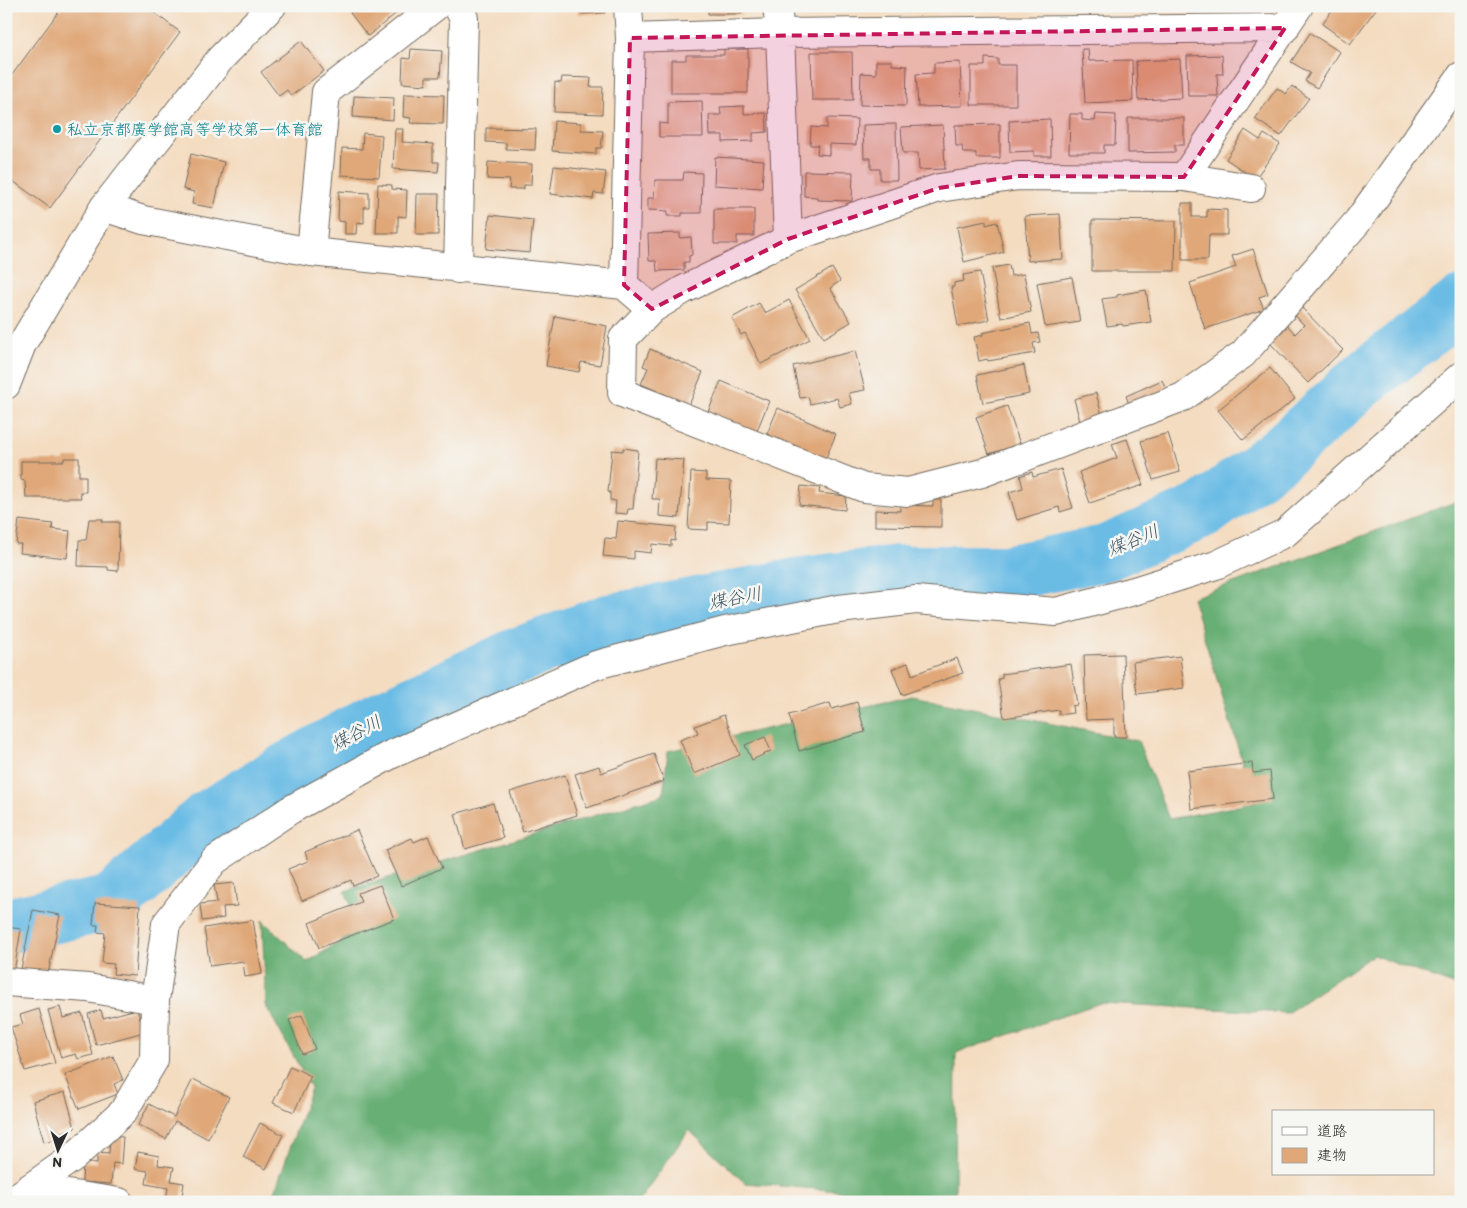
<svg xmlns="http://www.w3.org/2000/svg" width="1467" height="1208" viewBox="0 0 1467 1208" font-family="Itim,'Klee One',sans-serif">
	<style>
		.forest { fill: #67af75; stroke: #496d50 }
		.lines { fill: none; stroke-linecap: round; stroke-linejoin: round }
		.river { stroke: #6abce5; stroke-width: 56 }
		.building { fill: #e0a879 }
		.minor-casing { stroke: #71695f; stroke-width: 30 }
		.minor { stroke: #fff; stroke-width: 28 }
		.marked { fill: #c2185b; fill-opacity: 0.2; stroke: #c2185b; stroke-width: 4; stroke-dasharray: 10 6; stroke-linejoin: round }
		.culture-dot { fill: #0f9aa8; stroke: #f6f6f2; stroke-width: 2 }
		.labels { text-anchor: middle; dominant-baseline: central; stroke-width: 5; stroke-linejoin: round; paint-order: stroke }
		.culture-label { font-size: 16px; fill: #0d838f; stroke: #f6f6f2; text-anchor: start }
		.water-label { font-size: 18px; font-style: italic; fill: #3e5663; stroke: #f6f6f2 }
	</style>
	<rect width="100%" height="100%" fill="#f6f6f2"/>
	<filter id="ink" filterUnits="userSpaceOnUse"><feTurbulence type="fractalNoise" baseFrequency=".02" numOctaves="2"/><feDisplacementMap in="SourceGraphic" scale="10" xChannelSelector="R" yChannelSelector="G"/><feConvolveMatrix kernelMatrix="1 2 1 2 8 2 1 2 1" color-interpolation-filters="sRGB"/></filter>
	<filter id="wash" filterUnits="userSpaceOnUse"><feTurbulence type="fractalNoise" baseFrequency=".0096" numOctaves="4" result="noise"/><feDisplacementMap in="SourceGraphic" scale="20" xChannelSelector="R" yChannelSelector="G"/><feGaussianBlur stdDeviation="1.12" result="paint"/><feColorMatrix in="noise" values="0 0 0 0 0 0 0 0 0 0 0 0 0 0 0 0 0 1.4 0 .05"/><feComposite in="paint" operator="in"/></filter>
	<g filter="url(#wash)">
		<rect width="100%" height="100%" fill="#f4dcc0"/>
		<!-- forest -->
		<path class="forest" d="M1461 498V988L1373 955 1287 1013 1100 1003 956 1053 955 1202H856L840 1191 745 1183 689 1130 638 1202H271L311 1088 266 1006 262 920 307 962 361 929 345 891 663 795 668 751 912 696 1138 741 1169 819 1255 803 1192 598 1458 501Z"/>
		<g class="lines">
			<!-- river -->
			<path class="river" d="M6 926 111 903 207 819 289 769 370 724 516 656 608 622 802 585 898 573H1006L1106 553 1204 510 1281 453 1367 376 1461 304"/>
		</g>
		<g id="blocks">
			<!-- building -->
			<path class="building" d="M63 6H145L180 32 50 208 6 176V83Z
				M356 6H405L368 36 350 13Z
				M556 6H605V13L579 14V9H556Z
				M708 6H741V14H708Z
				M1335 6H1371L1376 9 1350 44 1322 24Z
				M1310 33 1340 52 1317 88 1305 81 1310 73 1291 62Z
				M301 41 324 71 291 96 287 90 279 96 261 72Z
				M411 49 442 51 440 77H426V85L402 83 403 58 410 59Z
				M724 49H748V93H671V60H686V55H724Z
				M1082 49H1088L1089 61 1132 60 1133 101 1085 103Z
				M811 52H852L853 100H812Z
				M1222 55 1223 74H1217L1218 96H1188L1187 56Z
				M985 58 998 59V65H1016V105H971V66H985Z
				M1180 59 1182 98 1138 100 1136 61Z
				M876 61H892V65L907 66 906 106 860 105 861 73 876 74Z
				M960 62 962 106 918 107 916 74 934 73V63Z
				M562 77 591 78 590 87H603L602 114 554 112 555 82 561 83Z
				M1292 86 1309 98 1281 136 1255 119 1277 88 1286 94Z
				M404 94 444 95 443 124 410 123 411 118 403 117Z
				M354 96 394 98 393 120 353 117Z
				M702 101 703 137H659V123L668 124V102Z
				M744 106V114L766 113 767 132 753 133V141L723 142V135H710L709 115H721L720 107Z
				M1070 114H1082V120L1095 121 1096 114 1116 115 1115 145H1104V153H1069Z
				M827 118 857 119 856 145 829 144V155L817 154 818 145H810L811 127 827 128Z
				M1128 118H1184V145H1175V152L1128 153Z
				M1050 119 1051 156H1034V151L1010 152 1009 121Z
				M554 121 581 123V130L603 131 601 148H596V154L552 151Z
				M896 124 897 180H880V169H871V158H864L863 125Z
				M1000 124V158H976V153H963L962 146H956L955 125Z
				M943 125 945 169 919 170 918 153H903L901 127Z
				M486 128 536 129 535 150 506 149V143L486 142Z
				M395 129H403L402 142 433 144V162H439L438 172 393 169Z
				M1245 130 1260 140 1264 134 1280 144 1255 179 1226 159Z
				M363 133 382 135 379 177 341 175 342 148 362 149Z
				M191 154 224 162 214 208 192 204 194 192 183 189Z
				M715 157 764 160 762 188 714 185Z
				M488 162 532 164 531 185H524V189H509L510 180 487 179Z
				M554 166 606 172 603 194 594 193 593 199 550 194Z
				M804 171 853 172 852 201 817 200V197L804 196Z
				M684 172 702 173 701 213H682V216H667L668 211 648 210V198H654L655 180H683Z
				M378 184 392 185V189L407 190 406 217 398 216V233H376Z
				M339 191 369 193V207H364V223L357 222 356 234H345V222L338 221Z
				M417 194H439L438 235H416Z
				M1182 203H1192V217H1207V209L1227 210V235H1209L1208 260H1182Z
				M714 209H754V236H737V244H714Z
				M1060 214 1063 259 1028 261 1025 216Z
				M490 215 533 220 530 253 486 249Z
				M1092 220 1176 221 1175 271H1092Z
				M986 221V225L997 222 1004 252 964 262 957 227Z
				M680 233V238L691 237 692 255 689 256V262H684V270L657 271 656 261H649L648 234Z
				M1253 249 1268 294 1259 297 1264 309 1205 329 1190 283 1236 267 1232 256Z
				M1009 265 1011 276 1024 274 1031 312 1001 318 992 268Z
				M832 268 840 281 830 288 851 322 824 338 795 290Z
				M980 272 989 320 958 326 951 287H954V283L964 281 963 275Z
				M1072 277 1080 322 1045 327 1037 283Z
				M1146 290 1151 322 1123 326 1122 324 1107 326 1102 299 1117 297V295Z
				M789 300 810 339 761 364 745 333 741 335 732 318 759 303 765 313Z
				M1299 305 1343 350 1308 383 1270 343 1288 326 1295 334 1304 325 1291 311Z
				M555 316 607 326 600 365 581 362 579 372 546 366Z
				M1030 323 1032 334 1038 333 1040 342 1033 343 1035 353 988 361 987 359 979 361 974 337 983 335 982 333Z
				M650 349 703 372 689 405 641 384 648 368 643 366Z
				M855 351 865 390 849 393 852 404 840 407 837 398 810 404 808 397 800 398 793 366Z
				M1024 365 1029 394 983 403 977 375Z
				M1270 368 1295 399 1243 440 1218 410Z
				M1162 380 1167 391 1130 407 1126 396Z
				M721 381 769 401 756 433 708 412Z
				M1096 393 1103 419 1081 425 1074 399Z
				M1007 406 1020 444 989 454 976 417Z
				M778 408 836 434 825 460 767 434Z
				M1168 433 1180 472 1153 480 1141 441Z
				M1127 439 1143 485 1090 503 1079 472 1117 458 1112 444Z
				M623 448 638 450 633 509H628L627 514 615 513 616 501 610 500V492H608L612 450 623 451Z
				M64 458H79V476H86V492H80L81 498H26L25 481 21 480V461H64Z
				M655 458 684 460 679 518 659 516 660 499H652Z
				M1061 469 1073 508 1060 512 1059 507 1017 520 1009 492 1023 488 1020 476 1032 472 1033 477Z
				M691 472 706 473V480L731 481 729 523 708 522V530L688 529Z
				M801 486 820 488 819 493 846 496 845 510 799 505Z
				M933 500H941V527L875 526V510L900 511V505L933 506Z
				M89 519H103L102 522H119L118 571 108 570V567L78 566 79 540H86Z
				M19 520 53 524 52 529 70 531 67 558 20 553 21 544H16Z
				M618 521 676 527 675 541 671 540V546L652 544 651 553 634 551V559L603 556 605 538 616 539Z
				M1123 654 1126 737H1114V719L1086 720 1084 655Z
				M1180 656 1184 688 1137 694 1133 662Z
				M957 658 963 673 902 695 892 669 908 663 912 675Z
				M1071 664 1077 705 1072 706 1073 713 1059 715V710L1004 718 998 679 1002 678V674Z
				M857 702 865 732 799 751 789 715 830 703 832 709Z
				M724 715 740 755 694 774 680 740 698 733 695 726Z
				M765 737 771 751 752 760 745 745Z
				M654 754 664 781 587 808 575 774 599 766 601 773Z
				M1252 763 1253 773 1270 771 1273 799 1191 809 1187 771Z
				M565 775 577 815 523 832 510 792Z
				M493 803 503 838 465 849 455 814Z
				M357 830 377 876 353 886 351 880 302 901 288 869 308 861 305 852Z
				M428 836 442 868 401 886 385 850 412 838 414 842Z
				M234 883 237 906 223 907 224 918 202 921 200 904 217 902 214 885Z
				M380 885 394 919 319 948 309 923 361 902 358 893Z
				M95 903 140 906 135 976 113 974 114 964 102 963 105 933 97 932 98 925H93Z
				M33 910 60 915 47 979 20 974Z
				M253 920 262 974 245 977 243 961 210 966 204 928Z
				M6 927 21 929 14 972 6 970Z
				M60 1007 63 1018 82 1013 93 1055 78 1059 76 1054 61 1058 48 1010Z
				M39 1009 55 1063 25 1071 11 1027 23 1024 20 1015Z
				M137 1009 144 1032 96 1045 88 1014 101 1010 103 1018Z
				M302 1015 315 1049 302 1054 289 1020Z
				M113 1056 123 1080 114 1084 118 1094 79 1109 65 1075Z
				M290 1066 311 1076 294 1112 273 1103Z
				M193 1079 229 1097 208 1139 175 1121 166 1139 138 1125 149 1104 174 1117Z
				M65 1092 75 1128 55 1134 57 1139 44 1142 33 1101Z
				M260 1123 283 1135 266 1169 243 1157Z
				M110 1136 123 1137 121 1164 113 1163 111 1184 82 1182 83 1162 97 1163V1152L109 1153Z
				M138 1152 159 1156 158 1165 174 1167 171 1181 184 1183 181 1202 166 1200 168 1188 146 1184 148 1171 135 1169Z"/>
		</g>
	</g>
	<g filter="url(#ink)">
		<use href="#blocks" fill-opacity="0" stroke="#71695f" stroke-width="1"/>
		<g class="lines">
			<defs>
				<path id="minor" d="M457 6 464 18 458 269
					M777 6 780 33 788 239 939 188 1018 176 1184 177 1299 6
					M630 38 780 33 1285 28
					M1184 177 1251 188
					M104 207 143 220 311 252 624 285 652 309
					M788 239 683 290 652 309 623 339 622 393 864 488 908 492 982 473 1183 397 1243 354 1358 221 1461 76
					M311 252 326 92 436 6
					M624 285 630 38 628 6
					M6 385 22 344 104 207 221 58 272 6
					M6 982 88 988 155 1000
					M29 1188 119 1202
					M10 1202 75 1156 123 1112 154 1060 155 1000 166 924 214 861 290 810 390 755 596 665 725 631 839 609 916 600 1056 612 1134 591 1216 565 1285 533 1461 376"/>
			</defs>
			<!-- minor casing -->
			<use href="#minor" class="minor-casing"/>
			<!-- minor -->
			<use href="#minor" class="minor"/>
		</g>
	</g>
	<!-- marked area -->
	<path class="marked" d="M1285 28 1184 177 1018 176 939 188 788 239 652 309 624 285 630 38Z"/>
	<!-- markers -->
	<circle class="culture-dot" cx="57" cy="129" r="5"/>
	<g class="labels">
		<!-- culture labels -->
		<g class="culture-label">
			<text x="67" y="129">私立京都廣学館高等学校第一体育館</text>
		</g>
		<!-- water labels -->
		<g class="water-label">
			<text transform="translate(1133 540) rotate(-22)">煤谷川</text>
			<text transform="translate(735 598) rotate(-11)">煤谷川</text>
			<text transform="translate(356 733) rotate(-28)">煤谷川</text>
		</g>
	</g>
	<!-- margin -->
	<rect width="1467" height="1208" fill="none" stroke="#f6f6f2" stroke-width="25"/>
	<!-- legend -->
	<rect x="1272" y="1110" width="162" height="65" fill="#f6f6f2" stroke="#a5a5a2"/>
	<rect x="1282" y="1127" width="25" height="8" fill="#ffffff" stroke="#a5a5a2"/>
	<text x="1317" y="1136" font-size="15" fill="#2b2b2b">道路</text>
	<rect x="1282" y="1148" width="25" height="15" fill="#e0a879" stroke="#a5a5a2"/>
	<text x="1317" y="1160" font-size="15" fill="#2b2b2b">建物</text>
	<!-- north arrow -->
	<g transform="translate(58 1150) rotate(184)" stroke="#f6f6f2" stroke-width="4" paint-order="stroke">
	<path d="M0-4L9 19L0 12L-9 19Z" fill="#2b2b2b"/>
	<text y="-8" font-size="14" font-weight="bold" text-anchor="middle" fill="#2b2b2b">N</text>
	</g>
</svg>
